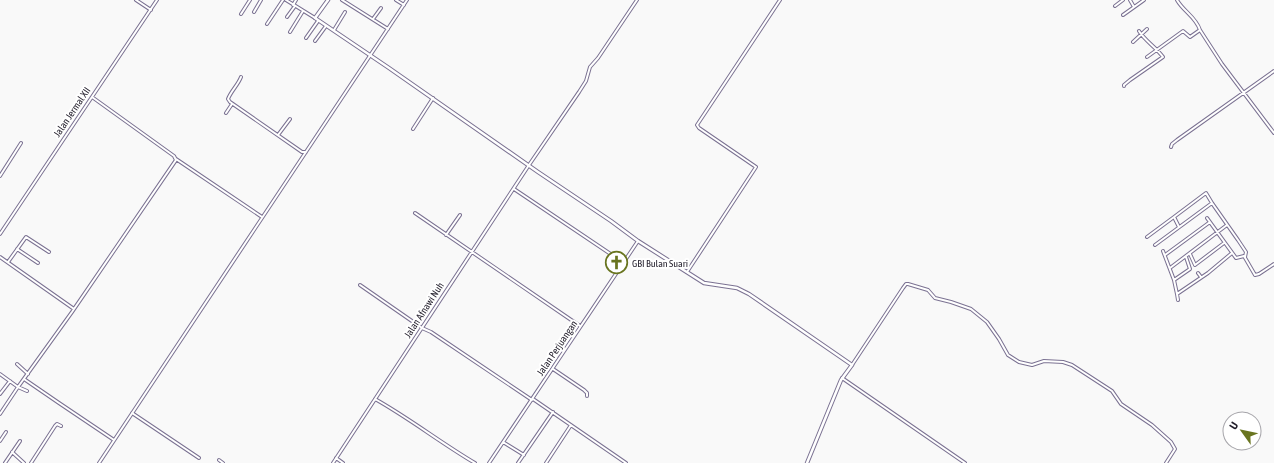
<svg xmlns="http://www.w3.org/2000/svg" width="1274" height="463" viewBox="0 0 1274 463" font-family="'Asap Condensed',sans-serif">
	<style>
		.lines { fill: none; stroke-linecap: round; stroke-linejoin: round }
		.minor-casing { stroke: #7b7292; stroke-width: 4 }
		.tertiary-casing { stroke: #7b7292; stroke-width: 4.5 }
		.minor { stroke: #fff; stroke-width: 2 }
		.tertiary { stroke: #fff; stroke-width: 2.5 }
		.labels { text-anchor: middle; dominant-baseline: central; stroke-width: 4; stroke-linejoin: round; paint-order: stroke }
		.street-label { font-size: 10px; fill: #211d2a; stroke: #fff }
		.poi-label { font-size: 10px; fill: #211d2a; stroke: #fff; text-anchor: start }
	</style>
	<rect width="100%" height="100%" fill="#f9f9f9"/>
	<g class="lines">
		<defs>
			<path id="minor" d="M136 0 151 10
				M286 0 315 18
				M342 0 388 29
				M396 0 404 5
				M1130 0 1134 7
				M293 5 296 0
				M1115 6 1123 0
				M254 12 261 0
				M241 14 250 0
				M1123 15 1144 0
				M287 17 295 6
				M373 19 381 8
				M267 24 283 0
				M334 30 345 12
				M1200 30 1222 64 1274 133
				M290 32 303 11
				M306 38 318 21
				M315 41 326 26
				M1133 42 1147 29
				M1147 57 1183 31 1190 37 1200 30C1196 17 1183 11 1177 0
				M241 77C238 85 231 91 228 99L230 102 302 152H306
				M1124 86V85L1130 80 1163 57C1156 47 1145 41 1139 31
				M226 113 232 104
				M413 129 433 98
				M278 135 290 119
				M1171 147 1172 144 1177 140 1274 71
				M176 159 262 217
				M0 176 21 143
				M514 189 624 263
				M415 213 580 326
				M1207 218 1236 258 1244 256 1255 275 1259 274 1274 264
				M1179 227 1174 217 1206 193 1212 203
				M0 234 157 0
				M446 235 460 215
				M1147 237 1174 217
				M1155 245 1212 203 1238 240 1246 252 1245 257
				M17 249 38 263
				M1163 251 1174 280 1177 294
				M1190 254 1195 265 1224 243
				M1165 255 1210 222
				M0 257 74 309
				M8 262 26 237 49 252
				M1170 268 1227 225
				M687 272 756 167 699 128 697 125 780 0
				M1198 273 1201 277
				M1174 280 1190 269 1186 257
				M360 285 422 328 431 332 532 400
				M1178 300 1177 294 1208 273 1232 253
				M17 364 28 374
				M852 365 903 288 906 284H908L928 290 935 298 951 302 971 309 987 322 999 339 1008 355 1019 362 1032 365 1044 361 1063 362 1072 365 1112 391 1121 404 1152 425 1171 442 1175 449 1166 463
				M553 369 584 390 587 393V396
				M0 374 18 387 0 414
				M842 378 965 463
				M24 379 59 403 114 440
				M27 391 18 387 72 312 176 160 174 156 92 97
				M0 394 10 381
				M375 399C409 418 441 443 475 463
				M533 399 626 463
				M132 413 199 458
				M0 441 6 432
				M503 442 524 455
				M12 452 24 463
				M336 458 343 463
				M219 460 223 463
				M5 463 20 441
				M31 463 55 426 57 424 61 426
				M99 463 407 0
				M333 463 529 165 579 92 586 81 590 67 598 58 637 0
				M489 463 638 241
				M518 463 553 412
				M546 463 571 425"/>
			<path id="tertiary" d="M328 0 315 18 389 68 538 172 611 221 638 241 704 283 737 288 749 294 852 365 841 380 807 463"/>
		</defs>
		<!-- minor casing -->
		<use href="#minor" class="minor-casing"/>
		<!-- tertiary casing -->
		<use href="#tertiary" class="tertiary-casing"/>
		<!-- minor -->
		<use href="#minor" class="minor"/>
		<!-- tertiary -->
		<use href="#tertiary" class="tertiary"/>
	</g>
	<!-- icons -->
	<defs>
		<symbol id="church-ring" viewBox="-11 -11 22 22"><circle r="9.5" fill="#fff" stroke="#697520" stroke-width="1.5"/><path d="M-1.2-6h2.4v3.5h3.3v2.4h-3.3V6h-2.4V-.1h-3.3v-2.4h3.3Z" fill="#697520"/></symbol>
	</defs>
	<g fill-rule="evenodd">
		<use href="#church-ring" x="604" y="250" width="25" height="25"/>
	</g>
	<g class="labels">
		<!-- street labels -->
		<g class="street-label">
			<text transform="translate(72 112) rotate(-56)">Jalan Jermal XII</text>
			<text transform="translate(424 310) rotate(-57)">Jalan Afnawi Nuh</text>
			<text transform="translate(557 348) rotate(-56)">Jalan Perjuangan</text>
		</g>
		<!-- poi labels -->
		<g class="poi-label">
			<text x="632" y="263">GBI Bulan Suari</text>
		</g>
	</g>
	<!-- north arrow -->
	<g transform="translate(1242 431) rotate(303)"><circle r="19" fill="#ffffff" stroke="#a6a5aa"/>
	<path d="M0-3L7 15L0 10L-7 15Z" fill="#697520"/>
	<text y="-6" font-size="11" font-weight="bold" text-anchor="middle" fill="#211d2a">U</text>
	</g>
</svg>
